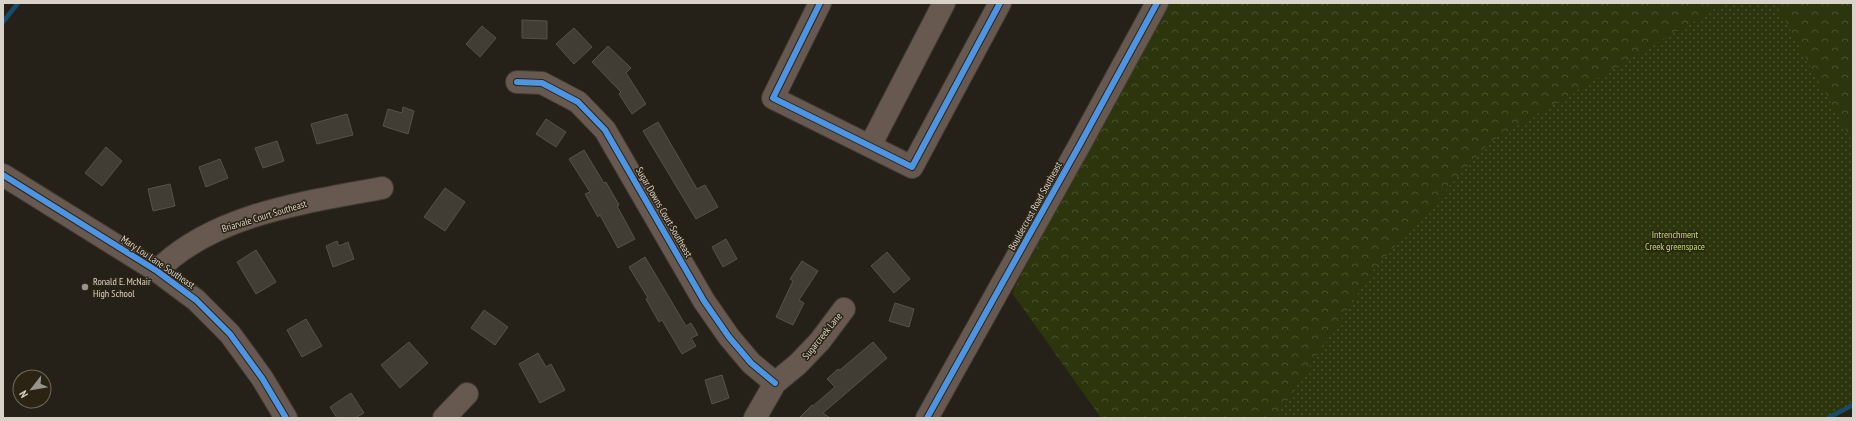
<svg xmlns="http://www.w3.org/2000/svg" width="1856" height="421" viewBox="0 0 1856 421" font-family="'PT Sans Narrow',sans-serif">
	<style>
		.forest { fill: url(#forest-crowns) }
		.park { fill: url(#park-dots) }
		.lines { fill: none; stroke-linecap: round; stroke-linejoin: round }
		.stream { stroke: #174c6d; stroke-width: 4.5 }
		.building { fill: #413d35; stroke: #56524a }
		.minor-casing { stroke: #413c36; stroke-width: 24 }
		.minor { stroke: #685950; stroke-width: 22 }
		.cycleway-casing { stroke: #2b2313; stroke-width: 8 }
		.cycleway { stroke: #4d94e3; stroke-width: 6 }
		.poi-dot { fill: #99948b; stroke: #2b2313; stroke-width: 1.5 }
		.labels { text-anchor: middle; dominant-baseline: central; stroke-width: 3; stroke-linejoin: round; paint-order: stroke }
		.street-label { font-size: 10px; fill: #d8d2c8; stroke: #2b2313 }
		.park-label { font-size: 10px; fill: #c0dc73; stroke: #2b2313 }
		.poi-label { font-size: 10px; fill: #d8d2c8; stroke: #2b2313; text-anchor: start }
	</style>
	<defs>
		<pattern id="forest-crowns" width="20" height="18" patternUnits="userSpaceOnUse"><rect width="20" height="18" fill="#2c350c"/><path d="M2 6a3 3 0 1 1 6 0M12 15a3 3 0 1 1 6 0" fill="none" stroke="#4a512e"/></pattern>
		<pattern id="park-dots" width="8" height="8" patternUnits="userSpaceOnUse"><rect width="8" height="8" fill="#2c350c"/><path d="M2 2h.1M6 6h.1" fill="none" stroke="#4a512e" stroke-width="1.8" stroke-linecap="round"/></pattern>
	</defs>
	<rect width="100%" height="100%" fill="#252119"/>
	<!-- forest -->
	<path class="forest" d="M1167 3H1853V386L1808 418H1101L1012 293 1092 136Z"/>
	<!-- park -->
	<path class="park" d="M1725 3H1775L1853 143V405L1828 418H1276L1375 268 1490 142Z"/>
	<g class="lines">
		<!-- stream -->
		<path class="stream" d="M3 22 18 3
			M1828 418 1853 405"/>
	</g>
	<!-- building -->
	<path class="building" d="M522 20 547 21V39L522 38Z
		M482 26 496 38 480 57 466 44Z
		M574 28 592 47 574 64 556 44Z
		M608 46 631 68 626 73 646 104 632 114 619 94 621 92 592 62Z
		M403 107 414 111 408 134 383 126 388 109 402 113Z
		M347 114 353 135 317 144 311 124Z
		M546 119 566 132 556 147 536 134Z
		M658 122 697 189 705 185 718 207 696 219 643 131Z
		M277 141 284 161 263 168 255 148Z
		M106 147 122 161 102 186 85 173Z
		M584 150 604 183 606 182 619 205 617 206 635 239 618 248 600 215 598 217 585 194 590 192 569 159Z
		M220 159 228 178 206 187 199 167Z
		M170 184 175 206 153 211 148 189Z
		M445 188 465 202 445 231 424 217Z
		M726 239 737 259 723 267 712 247Z
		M337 241 339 246 348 242 354 259 333 267 326 246Z
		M256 250 276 282 256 294 237 262Z
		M887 252 910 279 894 293 871 266Z
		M645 257 686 326 691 323 698 335 691 338 696 346 682 354 662 320 659 322 646 299 648 298 629 267Z
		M802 261 818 271 799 300 804 303 793 325 776 317 793 281 790 279Z
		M895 303 914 309 909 327 889 321Z
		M484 310 508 327 495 345 471 328Z
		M306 319 322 346 302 357 287 330Z
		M409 342 428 363 400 388 381 365Z
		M873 342 887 358 823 413 830 418H799L812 405 813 406 835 387 827 379 838 369 840 370Z
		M538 353 546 367 551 364 565 390 540 403 519 364Z
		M722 375 729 398 712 404 705 380Z
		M351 393 364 413 355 418H337L330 407Z"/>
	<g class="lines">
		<defs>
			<path id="minor" d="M820 3 773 98 912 167 1000 3
				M517 82 542 83 578 102 605 130 704 301 729 337 751 363 775 383
				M870 146 944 3
				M3 175 157 271 196 300 230 334 262 378 286 418
				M157 271C213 214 307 202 382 188
				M444 418 467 394
				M755 418 775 383 798 364 820 341 844 309
				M927 418 1079 146 1157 3"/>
		</defs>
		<!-- minor casing -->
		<use href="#minor" class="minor-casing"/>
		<!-- minor -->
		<use href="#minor" class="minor"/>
		<defs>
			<path id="cycleway" d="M820 3 773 98 912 167 1000 3
				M517 82 542 83 578 102 605 130 704 301 729 337 751 363 775 383
				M3 175 157 271 196 300 230 334 262 378 286 418
				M927 418 1079 146 1157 3"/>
		</defs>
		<!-- cycleway casing -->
		<use href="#cycleway" class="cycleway-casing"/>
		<!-- cycleway -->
		<use href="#cycleway" class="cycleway"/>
	</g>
	<!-- markers -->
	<circle class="poi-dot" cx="85" cy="287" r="4"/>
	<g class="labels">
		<!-- street labels -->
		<g class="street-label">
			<text transform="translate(1035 206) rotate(-61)">Bouldercrest Road Southeast</text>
			<text transform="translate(664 212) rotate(60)">Sugar Downs Court Southeast</text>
			<text transform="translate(264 216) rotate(-17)">Briarvale Court Southeast</text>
			<text transform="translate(158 262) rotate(34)">Mary Lou Lane Southeast</text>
			<text transform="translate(822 336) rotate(-51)">Sugarcreek Lane</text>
		</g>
		<!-- park labels -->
		<g class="park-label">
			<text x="1675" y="234">Intrenchment<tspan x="1675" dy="12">Creek greenspace</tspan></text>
		</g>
		<!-- poi labels -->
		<g class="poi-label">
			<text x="93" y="281">Ronald E. McNair<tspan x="93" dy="12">High School</tspan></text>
		</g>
	</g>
	<!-- border -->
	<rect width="1856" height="421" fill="none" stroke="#d8d2c8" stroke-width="8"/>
	<!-- north arrow -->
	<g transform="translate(32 389) rotate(239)"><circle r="19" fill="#2b2313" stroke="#70695b"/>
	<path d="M0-3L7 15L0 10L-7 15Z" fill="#99948b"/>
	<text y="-6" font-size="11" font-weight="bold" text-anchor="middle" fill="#d8d2c8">N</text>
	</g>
</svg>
